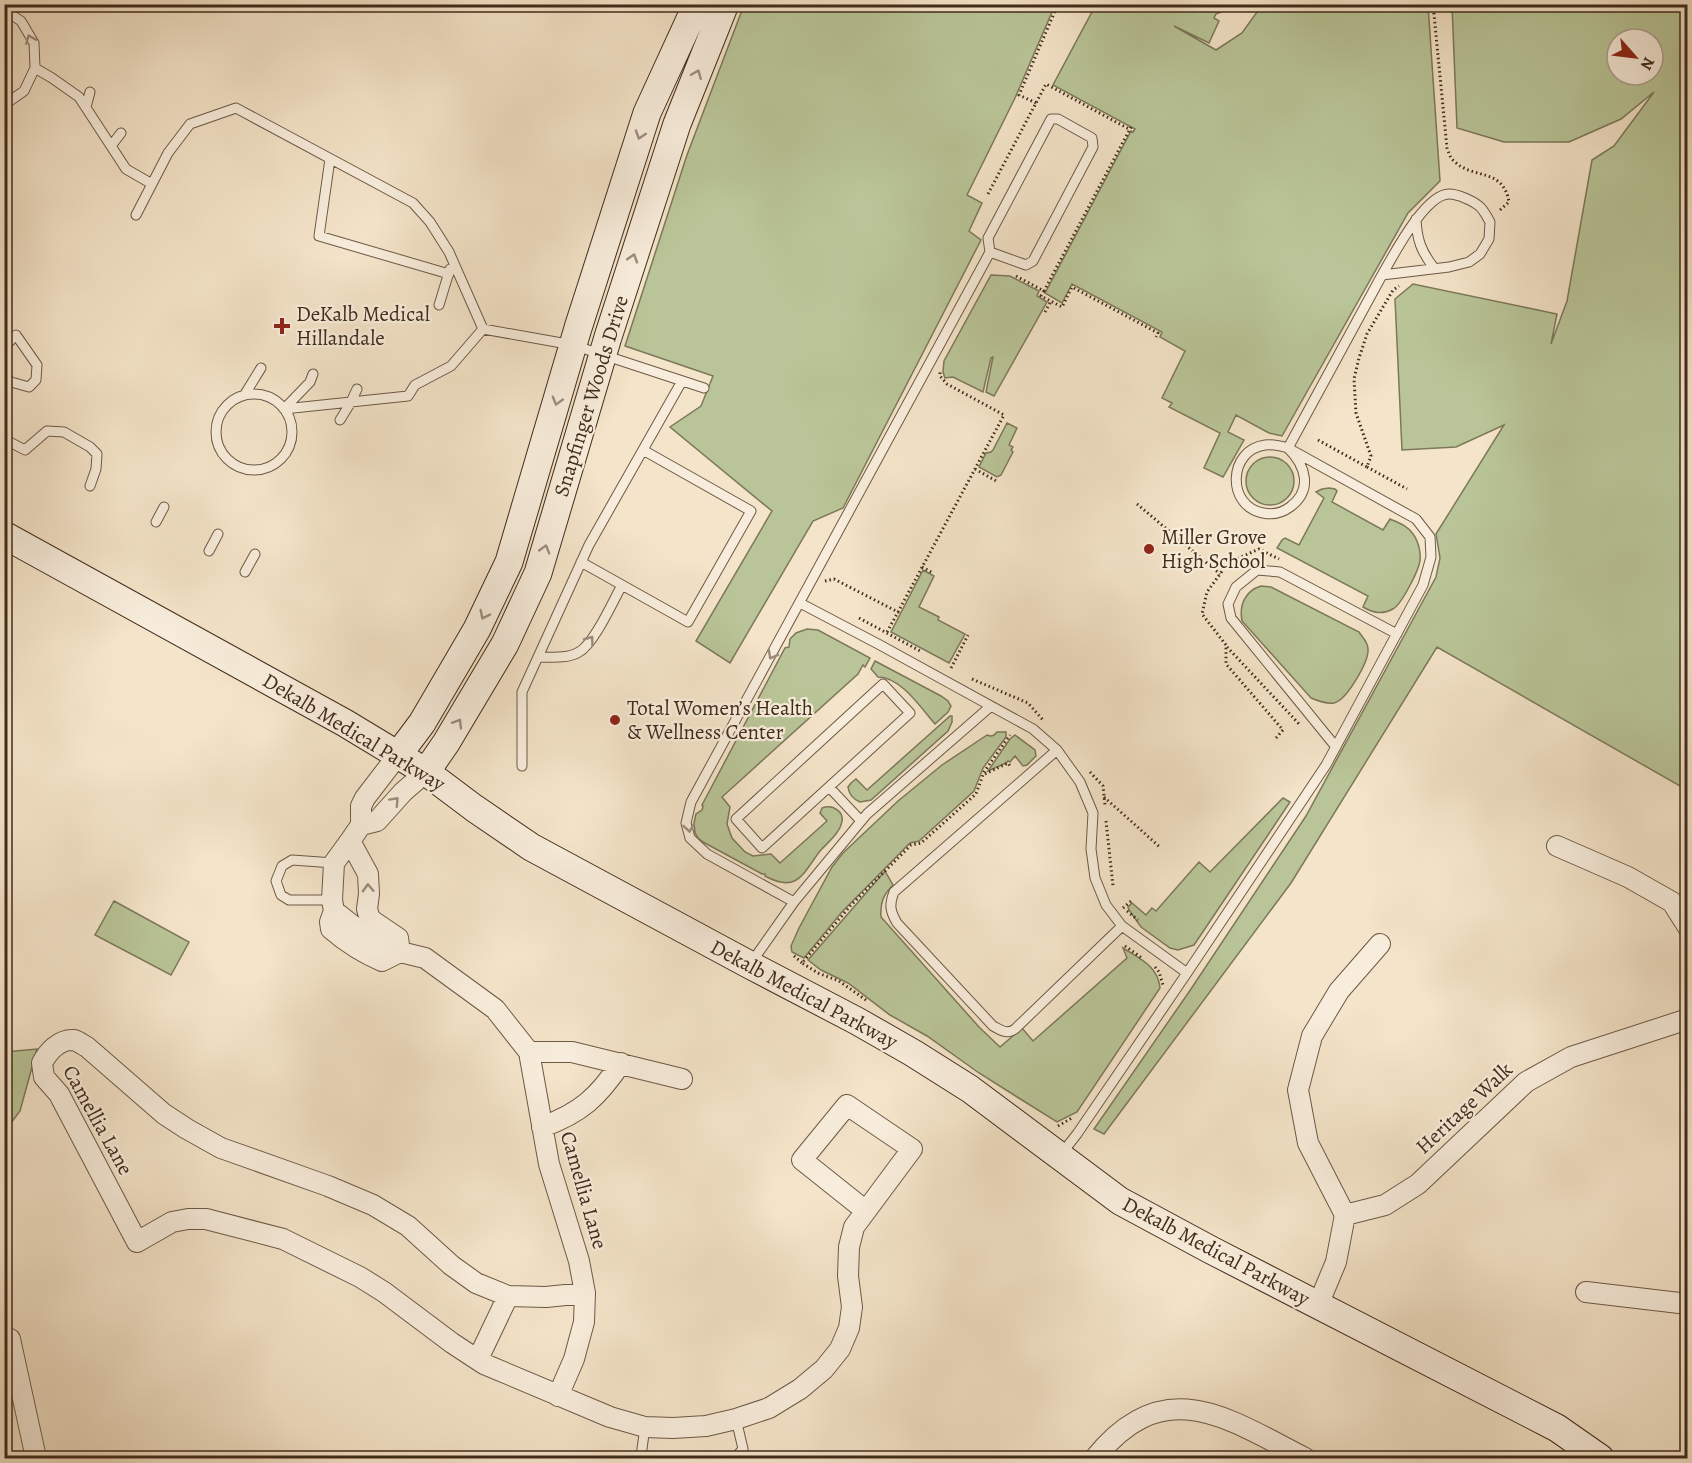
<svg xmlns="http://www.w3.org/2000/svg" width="1692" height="1463" viewBox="0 0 1692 1463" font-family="Alegreya,serif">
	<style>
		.green { fill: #b9c598; stroke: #7c785a; stroke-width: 1.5; fill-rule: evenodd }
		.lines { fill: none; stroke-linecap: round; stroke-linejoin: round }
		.service-casing { stroke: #6d5946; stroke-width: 11 }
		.minor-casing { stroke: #6d5946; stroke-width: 22 }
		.secondary-casing { stroke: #402b1b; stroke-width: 29 }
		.path { stroke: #402b1b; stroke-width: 3; stroke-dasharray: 1.5 3; stroke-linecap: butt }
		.service { stroke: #f8eddc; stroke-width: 9 }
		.minor { stroke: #f8eddc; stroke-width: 20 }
		.secondary { stroke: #f8eddc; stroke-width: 27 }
		.oneway { stroke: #9c8c7c }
		.poi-dot { fill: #8f2418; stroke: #f8eddc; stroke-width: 2 }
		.labels { text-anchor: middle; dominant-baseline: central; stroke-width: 4.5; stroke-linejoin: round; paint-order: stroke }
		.poi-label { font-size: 21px; fill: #402b1b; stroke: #f8eddc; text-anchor: start }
		.street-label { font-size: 21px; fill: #402b1b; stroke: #f8eddc }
	</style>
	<rect width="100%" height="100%" fill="#f4e4c9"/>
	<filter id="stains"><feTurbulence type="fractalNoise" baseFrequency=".00333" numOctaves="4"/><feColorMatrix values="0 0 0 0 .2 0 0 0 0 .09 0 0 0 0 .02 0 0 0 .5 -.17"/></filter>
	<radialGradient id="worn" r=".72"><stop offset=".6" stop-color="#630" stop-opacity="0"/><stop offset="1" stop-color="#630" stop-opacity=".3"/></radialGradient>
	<!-- green -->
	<path class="green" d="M744 5H1055L1015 98 967 195 982 203 969 231 981 240 843 508 813 521 730 663 696 641 772 511 670 427 701 406 713 376 625 346 687 155Z
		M1088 5H1238L1216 14 1214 18 1219 21 1209 43 1174 26 1216 50 1242 33 1262 5H1428L1440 181 1408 213 1282 436 1269 433 1236 415 1228 432 1244 440 1223 477 1204 468 1220 433 1169 407 1172 403 1162 398 1185 351 1160 337 1162 332 1072 284 1062 303 1045 293 1131 131 1133 132 1135 129 1053 85 1094 8Z
		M1452 5H1687V790L1437 647 1291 883 1104 1134 1094 1129 1191 989 1306 816 1436 577 1440 558 1436 534 1504 425 1456 447 1402 450 1395 299 1413 284 1557 314 1551 344 1567 301 1592 160 1614 146 1654 92 1621 119 1569 142H1504L1457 128ZM1617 39H1653V75H1617Z
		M991 275 1010 276 1039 291 1037 296 1047 302 994 396 986 392 993 357 991 358 983 392 953 377 945 378 943 372 944 361Z
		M1007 423 1017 428 1009 445 1013 447 1011 450 1013 452 1001 475 997 477 979 467 986 453 991 452 993 450Z
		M1246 481a24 24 0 1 1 48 0a24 24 0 1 1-48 0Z
		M1329 488 1335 489 1337 491 1332 502 1383 530 1390 519C1399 523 1408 526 1413 534 1419 542 1422 556 1419 565 1416 575 1401 605 1393 609 1382 615 1373 613 1363 607L1368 596 1277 548 1282 540 1285 538 1299 545 1324 498 1316 492 1322 489Z
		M923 570 934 576 919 607 939 617 938 620 965 634 949 663 891 632Z
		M1261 586 1271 587 1359 632C1362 637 1368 642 1368 649 1369 661 1347 700 1334 703 1326 704 1318 701 1311 698L1242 621C1239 605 1245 591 1261 586Z
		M807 629 818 630 870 658 865 667 863 665 858 674 722 797 730 807 727 824 732 838 745 852 753 856 771 854 780 863 827 821 820 813 822 808C833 804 846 812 841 825 838 835 827 843 820 851 803 873 798 894 765 876V874H762L703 842 698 838 695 833 694 823 696 814 702 810 703 806 702 805 785 648 789 647 790 639 796 633Z
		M875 661 941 696 948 701 951 706 948 712 935 724C921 708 901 677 878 677L871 669Z
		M950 716H952V722L948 731 871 800 860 802C853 799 849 795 848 787L851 783 856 779 867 790Z
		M997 732H1006V737L983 768 974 791 919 841 910 843 841 913 804 958 792 952 791 946 799 928 832 867 843 853 898 801 942 765 987 735C991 737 994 736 997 732Z
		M1015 735 1035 750 1036 756 1027 765 1023 766 1015 756 1010 762 1008 761 1006 763 988 771 1010 739Z
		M1283 798 1290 802 1194 945 1178 950 1170 948 1141 927 1129 910 1128 907 1132 903 1146 915 1152 908 1156 911 1199 862 1210 872Z
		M885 871 893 885C883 895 880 903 881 917L979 1027 1000 1047 1022 1028 1033 1041 1127 958 1123 948C1140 959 1158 966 1160 988L1077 1112 1057 1122 979 1073 927 1036 890 1015 848 983 821 970 808 960Z
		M114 901 189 942 171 975 95 935Z
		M37 1049 20 1111 5 1131V1052Z"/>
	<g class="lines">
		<defs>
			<path id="service" d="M4 10 21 21 34 43 35 68 24 91 4 105
				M35 68 52 78 79 97 126 169 152 184
				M86 107 90 92
				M111 146 121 133
				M330 159 319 236 449 274
				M136 215 168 153 190 124 236 108 413 203 430 222 449 252 483 329
				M1416 219C1417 240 1421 251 1434 268
				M439 305 450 269
				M4 347 16 335 37 365 36 380 29 387 11 382 4 377
				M245 394 261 368
				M216 432a38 38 0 1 1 76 0a38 38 0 1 1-76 0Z
				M284 409 408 396 415 385 451 366 483 329 573 345 704 388
				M284 409 310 382 313 374
				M340 420 351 402 357 389
				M4 439 25 450 47 431 64 432 90 447 97 454 96 469 90 486
				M1288 448 1382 275 1449 267 1469 262 1480 254 1489 239 1490 222C1487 217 1484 210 1479 206 1473 201 1458 194 1449 194 1425 194 1393 256 1382 275
				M156 522 164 507
				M209 551 218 534
				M581 562 688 622 751 511 643 450
				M245 572 255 554
				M800 603 880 645 1033 729 1057 750 1080 782 1093 813 1091 849 1095 878 1106 905 1122 926 1187 973
				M538 657C552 657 567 659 579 652 594 644 613 601 622 585
				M883 684 910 713 762 848 736 819Z
				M1336 747 1231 618 1228 604 1236 587 1257 570 1280 572 1397 634
				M1057 750 894 892C889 905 890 911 897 923L993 1026C1001 1030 1007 1035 1015 1029L1122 926
				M522 766V692L589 545 682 381
				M829 787 861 821
				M332 900H289L281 895 276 881 282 866 292 860 334 863
				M794 902 707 854 690 838 686 823 691 802 990 252 988 238 1051 119H1058L1092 138 1093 147 1033 261 1026 265 990 252
				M751 963 794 902 867 814 991 706
				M1062 1153 1077 1134 1187 973 1326 765 1423 585 1431 557 1430 537 1416 519 1288 448C1281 446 1273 444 1265 445 1228 450 1226 506 1263 513 1273 515 1282 513 1290 507 1313 490 1306 466 1288 448
				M645 1427 641 1456 645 1458
				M732 1458H735L743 1449 736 1419"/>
			<path id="minor" d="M426 772 403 792 377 821 361 825 350 841 334 863 332 900 334 911 357 929 388 949 425 958 495 1009 529 1052 549 1164 579 1261 585 1293 584 1322 574 1359 558 1396
				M361 825V806L365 798 398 755
				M350 841 368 874 369 894 367 909 370 919 398 938 400 952
				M1557 846 1628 877 1672 902 1688 927
				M334 911 330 922 331 929C346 942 363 953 382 961L400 952
				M529 1052H572L682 1079
				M542 1127C581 1113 598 1097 621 1063
				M1345 1215 1385 1205 1418 1184 1526 1082 1571 1057 1688 1019
				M1586 1292 1688 1304
				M585 1293 546 1297 508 1296 476 1283 451 1265 408 1226 373 1205 328 1186 221 1148 187 1129 164 1114 87 1047C83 1045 78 1041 74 1040 59 1039 48 1052 42 1063L44 1077 59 1094 137 1242 172 1222 188 1219H206L283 1239 360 1277 384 1292 452 1343 484 1364 610 1417 645 1427 673 1428 706 1426 736 1419 769 1408 800 1389 824 1369 840 1349 849 1328 852 1307 848 1276 849 1247 854 1227 912 1149 847 1105 802 1160 866 1211
				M1318 1305 1336 1262 1345 1215 1308 1143 1298 1090 1312 1036 1339 991 1380 944
				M4 1341 10 1339 36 1458
				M478 1359 508 1296
				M1095 1458C1164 1372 1227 1418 1305 1458"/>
			<path id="secondary" d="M4 535 345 723 426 772 474 808 531 847 750 965 857 1021 913 1053 970 1089 1120 1201 1211 1250 1557 1428 1600 1458
				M398 755 422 723 477 629 509 562 578 328 647 113 697 4
				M426 772 446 743 505 644 538 573 608 337 677 124 725 4"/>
		</defs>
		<!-- service casing -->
		<use href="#service" class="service-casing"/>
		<!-- minor casing -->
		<use href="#minor" class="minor-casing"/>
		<!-- secondary casing -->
		<use href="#secondary" class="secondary-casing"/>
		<!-- path -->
		<path class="path" d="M1433 4 1447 148C1449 153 1450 158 1454 161 1473 180 1503 167 1509 202L1499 211
			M1036 103 1019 95 1058 4
			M988 194 1046 84 1129 129
			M1016 276 1044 291 1131 127
			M1044 291 1041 296 1062 307 1072 287 1158 333 1156 337
			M1045 312 1051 301
			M1318 440 1367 467 1371 456 1356 413 1354 379 1359 358 1367 334 1393 290 1399 286
			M1367 467 1407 489
			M975 469 998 482
			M1137 504 1220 574
			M922 567 933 573
			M825 581 834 579 898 612 1004 415 947 384 940 376V370
			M859 618 922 652
			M887 632 898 612
			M1227 647 1300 725
			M951 668 968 635
			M972 679 1028 703 1043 720
			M1276 738 1283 730 1226 664V645L1202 614 1207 592 1228 563 1259 549 1279 559
			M1090 772 1103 786 1105 805
			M985 774 1008 763 1010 766
			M1104 797 1161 848
			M1106 821 1113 886
			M1123 908 1131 901
			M1127 911 1138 920
			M1125 946 1142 958
			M794 956 802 963
			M1155 967 1159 972 1163 985
			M866 1000 839 981 818 973 802 963 851 905 911 845 921 843 976 794 984 772 1010 735
			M1058 1126 1072 1118"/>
		<!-- service -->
		<use href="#service" class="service"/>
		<!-- minor -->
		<use href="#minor" class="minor"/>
		<!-- secondary -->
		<use href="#secondary" class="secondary"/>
	</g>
	<!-- one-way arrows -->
	<defs><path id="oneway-chevron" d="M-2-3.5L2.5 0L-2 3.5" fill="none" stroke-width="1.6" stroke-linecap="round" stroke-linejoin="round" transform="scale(1.5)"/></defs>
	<g class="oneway">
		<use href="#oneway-chevron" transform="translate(30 39) rotate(-112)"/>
		<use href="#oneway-chevron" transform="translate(697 74) rotate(-68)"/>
		<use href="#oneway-chevron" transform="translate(640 135) rotate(108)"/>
		<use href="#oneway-chevron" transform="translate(633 258) rotate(-72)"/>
		<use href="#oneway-chevron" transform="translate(557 401) rotate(106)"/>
		<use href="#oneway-chevron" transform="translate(545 549) rotate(-74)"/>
		<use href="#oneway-chevron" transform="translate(484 615) rotate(116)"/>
		<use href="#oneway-chevron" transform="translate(590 640) rotate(-53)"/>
		<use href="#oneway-chevron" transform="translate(772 655) rotate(119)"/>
		<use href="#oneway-chevron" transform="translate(458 723) rotate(-59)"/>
		<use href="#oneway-chevron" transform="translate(395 801) rotate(-47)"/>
		<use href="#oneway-chevron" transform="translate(689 828) rotate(81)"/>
		<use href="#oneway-chevron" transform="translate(368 888) rotate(-92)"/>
	</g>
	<!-- markers -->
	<g class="poi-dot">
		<path d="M279 317h6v6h6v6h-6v6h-6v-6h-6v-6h6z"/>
		<circle cx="1149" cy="549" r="6"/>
		<circle cx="615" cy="720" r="6"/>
	</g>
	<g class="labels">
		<!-- poi labels -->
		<g class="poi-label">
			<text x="296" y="314">DeKalb Medical<tspan x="296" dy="24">Hillandale</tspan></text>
			<text x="1161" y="537">Miller Grove<tspan x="1161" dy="24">High School</tspan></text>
			<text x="627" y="708">Total Women’s Health<tspan x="627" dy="24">&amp; Wellness Center</tspan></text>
		</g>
		<!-- street labels -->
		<g class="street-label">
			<text transform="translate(591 396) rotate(-73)">Snapfinger Woods Drive</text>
			<text transform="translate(354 732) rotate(31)">Dekalb Medical Parkway</text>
			<text transform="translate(804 994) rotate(28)">Dekalb Medical Parkway</text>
			<text transform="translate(1464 1108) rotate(-43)">Heritage Walk</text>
			<text transform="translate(98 1120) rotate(61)">Camellia Lane</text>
			<text transform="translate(584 1190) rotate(74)">Camellia Lane</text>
			<text transform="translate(1216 1251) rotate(28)">Dekalb Medical Parkway</text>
		</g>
	</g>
	<!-- margin -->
	<rect width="1692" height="1463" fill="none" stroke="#f4e4c9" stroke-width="24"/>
	<rect x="6" y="6" width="1680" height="1451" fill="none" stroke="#402b1b" stroke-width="3"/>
	<rect x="12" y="12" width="1668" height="1439" fill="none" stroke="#402b1b" stroke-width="1.5"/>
	<!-- north arrow -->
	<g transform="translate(1635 57) rotate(118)"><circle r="28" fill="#f8eddc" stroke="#ae9f8f" stroke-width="1.5"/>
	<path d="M0-4.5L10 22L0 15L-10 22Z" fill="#8f2418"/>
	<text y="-9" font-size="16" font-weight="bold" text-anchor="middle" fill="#402b1b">N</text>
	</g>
	<rect width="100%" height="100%" filter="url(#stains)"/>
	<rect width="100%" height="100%" fill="url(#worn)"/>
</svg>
